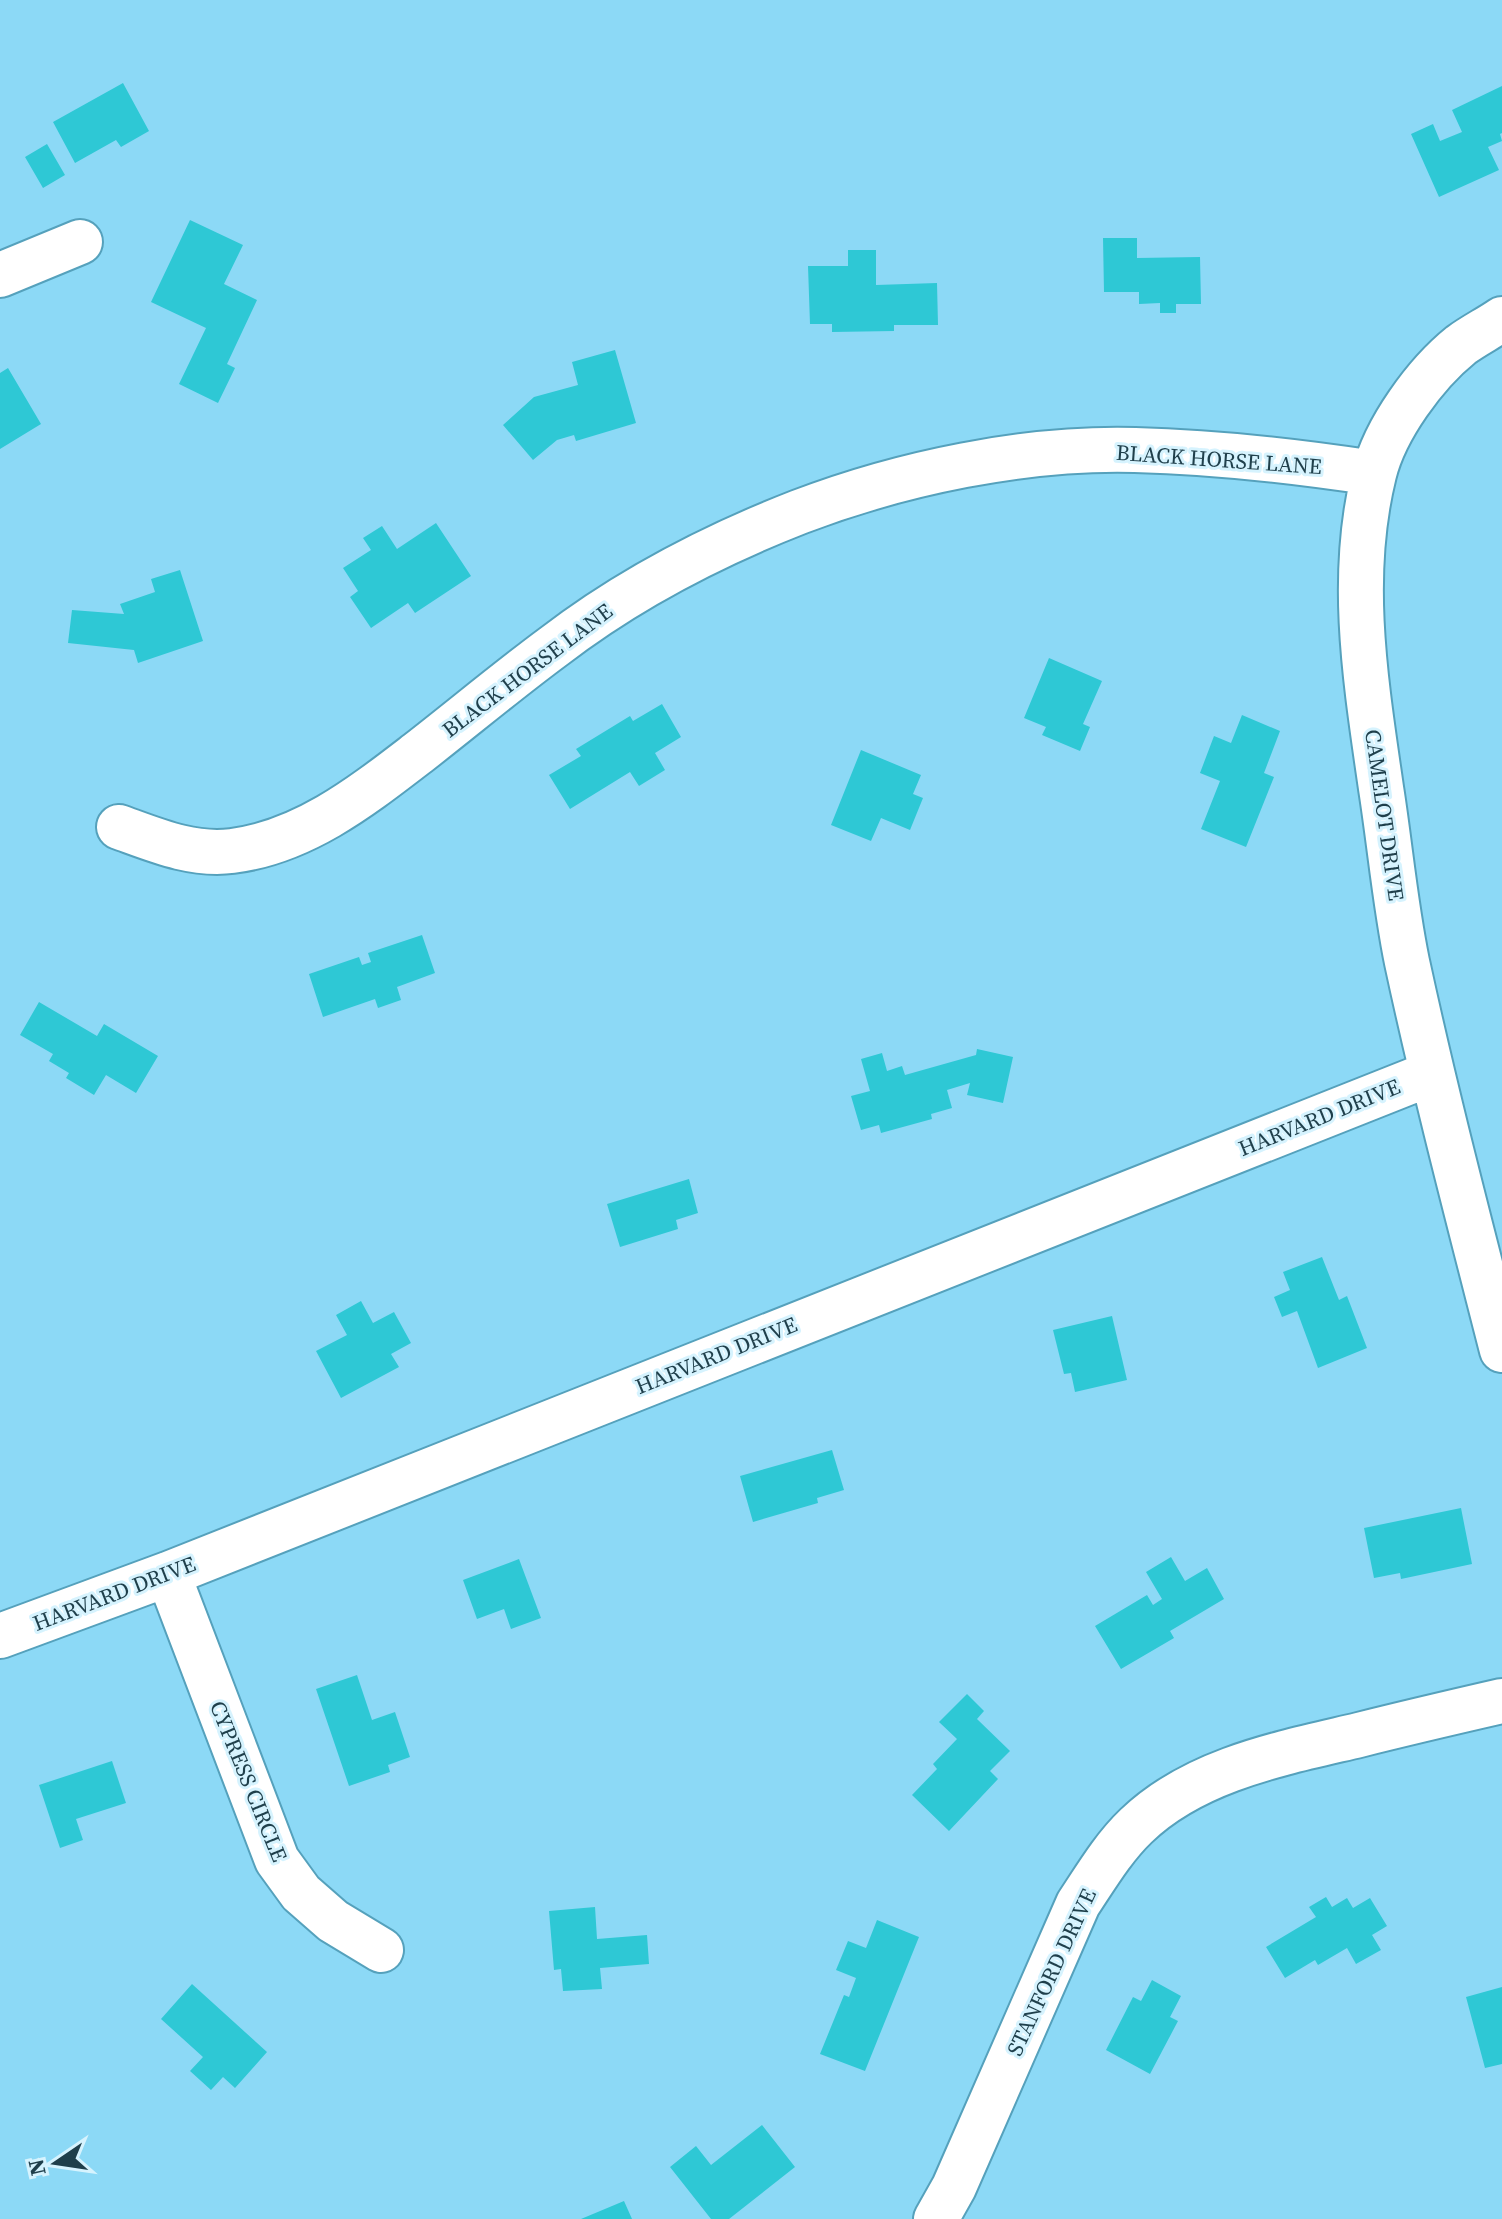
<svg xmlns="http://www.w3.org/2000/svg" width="1502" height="2219" viewBox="0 0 1502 2219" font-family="'Source Serif 4',serif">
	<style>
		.building { fill: #2ec8d5 }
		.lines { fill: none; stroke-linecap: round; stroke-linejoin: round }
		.minor-casing { stroke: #55a1bc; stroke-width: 48 }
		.minor { stroke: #fff; stroke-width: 44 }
		.labels { text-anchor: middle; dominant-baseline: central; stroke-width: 6; stroke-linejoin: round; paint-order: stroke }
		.street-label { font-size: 22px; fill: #1f3f4b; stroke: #d6f3fe }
	</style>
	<rect width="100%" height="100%" fill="#8cd9f6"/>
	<!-- building -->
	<path class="building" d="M123 83 149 131 121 147 116 140 75 163 53 122Z
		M1502 86V133L1500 134 1502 141 1488 147 1499 170 1439 197 1411 134 1433 124 1440 141 1462 132 1452 110Z
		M47 144 65 175 43 188 25 157Z
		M190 220 243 245 224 284 257 300 227 364 235 368 218 403 179 384 206 328 151 302Z
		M1103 238H1137V258L1200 257 1201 304H1176V313H1160V303L1139 304V292H1104Z
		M848 250H876V285L937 283 938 325H894V331L832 332V324H810L808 266H848Z
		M615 350 636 423 576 441 574 435 557 440 533 460 503 425 534 397 578 385 572 362Z
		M8 368 41 424 0 449V373Z
		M436 523 471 576 415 613 408 603 371 628 350 597 358 591 343 568 371 550 363 538 382 526 397 549Z
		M180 570 203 641 138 663 134 650 68 643 72 610 124 614 120 604 155 592 151 579Z
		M1049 658 1102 681 1083 724 1090 727 1080 751 1042 735 1046 727 1024 718Z
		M662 704 681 737 655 753 665 770 639 786 630 772 570 809 549 775 581 756 576 749 630 716 633 721Z
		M1242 715 1280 731 1264 773 1274 777 1246 847 1201 829 1220 781 1200 773 1214 736 1231 743Z
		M861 750 921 775 913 794 923 798 910 830 881 818 871 841 831 825Z
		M422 935 435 973 397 987 401 1000 378 1008 375 999 323 1017 309 974 359 957 362 965 371 962 368 953Z
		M39 1002 97 1036 104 1024 158 1056 136 1093 106 1075 94 1095 66 1078 69 1073 49 1061 53 1054 20 1035Z
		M977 1049 1013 1057 1003 1103 967 1095 970 1083 947 1090 952 1108 931 1114 932 1119 881 1133 879 1125 861 1130 851 1096 870 1091 861 1059 882 1053 887 1071 902 1066 905 1075 976 1055Z
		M689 1179 698 1213 676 1220 678 1229 620 1247 607 1204Z
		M1322 1257 1339 1300 1347 1296 1367 1348 1318 1368 1297 1311 1282 1317 1274 1297 1290 1290 1283 1272Z
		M361 1301 373 1323 394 1312 411 1343 391 1354 399 1367 341 1398 316 1351 347 1335 336 1315Z
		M1112 1316 1127 1380 1075 1392 1071 1373 1064 1374 1053 1330Z
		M832 1450 844 1490 817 1498 818 1503 753 1522 740 1476Z
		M1461 1508 1472 1564 1401 1579 1400 1573 1374 1578 1364 1528Z
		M1171 1557 1185 1581 1207 1568 1224 1599 1170 1631 1174 1638 1121 1669 1095 1626 1147 1595 1153 1605 1162 1599 1146 1572Z
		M519 1559 541 1618 511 1629 504 1609 477 1619 463 1580Z
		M357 1675 372 1720 395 1712 410 1757 388 1765 390 1772 349 1786 316 1689Z
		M967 1694 984 1711 977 1719 1010 1751 990 1771 998 1779 949 1831 912 1795 937 1769 933 1764 957 1739 939 1722Z
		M112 1761 126 1803 76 1819 83 1840 60 1848 39 1785Z
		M1326 1897 1332 1907 1347 1898 1353 1908 1370 1898 1387 1926 1372 1935 1381 1950 1356 1964 1347 1948 1318 1965 1315 1960 1285 1978 1266 1947 1316 1917 1309 1907Z
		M595 1907 597 1939 647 1935 649 1964 600 1968 602 1989 563 1991 561 1969 554 1970 549 1911Z
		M877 1920 919 1937 865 2071 820 2054 844 1995 849 1997 856 1978 836 1970 848 1941 866 1948Z
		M1152 1980 1181 1996 1170 2017 1178 2021 1150 2074 1106 2050 1133 1997 1141 2001Z
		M192 1984 267 2052 235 2088 223 2077 211 2090 190 2071 203 2057 161 2019Z
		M1502 1987V2064L1485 2068 1466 1997Z
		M762 2125 795 2167 729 2219H711L670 2167 696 2146 711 2165Z
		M624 2201 632 2219H581Z"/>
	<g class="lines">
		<defs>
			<path id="minor" d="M0 275 80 242
				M1502 319C1489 328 1473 336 1461 345 1425 374 1385 429 1374 474 1348 578 1366 684 1381 788 1390 845 1395 904 1407 962 1435 1092 1469 1221 1502 1350
				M119 827C155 840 192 856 232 851 304 842 362 796 418 753 463 718 507 681 553 647 627 590 712 546 799 512 901 473 1025 447 1135 450 1215 452 1295 461 1374 473
				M168 1574 277 1860 301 1893 333 1921 381 1950
				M0 1636 168 1574 1432 1073
				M936 2219 954 2187 1078 1904C1096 1877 1113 1848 1136 1826 1195 1769 1283 1753 1359 1735 1407 1723 1454 1712 1502 1701"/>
		</defs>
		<!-- minor casing -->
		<use href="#minor" class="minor-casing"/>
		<!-- minor -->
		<use href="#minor" class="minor"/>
	</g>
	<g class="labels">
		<!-- street labels -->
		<g class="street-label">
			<text transform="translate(1219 459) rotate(4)">BLACK HORSE LANE</text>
			<text transform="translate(527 670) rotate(-37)">BLACK HORSE LANE</text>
			<text transform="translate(1385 815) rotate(82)">CAMELOT DRIVE</text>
			<text transform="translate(1319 1117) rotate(-22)">HARVARD DRIVE</text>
			<text transform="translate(716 1355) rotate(-22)">HARVARD DRIVE</text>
			<text transform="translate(114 1593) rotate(-21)">HARVARD DRIVE</text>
			<text transform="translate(249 1781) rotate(68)">CYPRESS CIRCLE</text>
			<text transform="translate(1051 1972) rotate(-65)">STANFORD DRIVE</text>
		</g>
	</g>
	<!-- north arrow -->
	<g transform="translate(56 2163) rotate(257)" stroke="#d6f3fe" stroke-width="6" paint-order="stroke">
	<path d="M0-6L14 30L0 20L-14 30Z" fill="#1f3f4b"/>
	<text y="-12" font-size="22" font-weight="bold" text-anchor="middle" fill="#1f3f4b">N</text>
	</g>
</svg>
